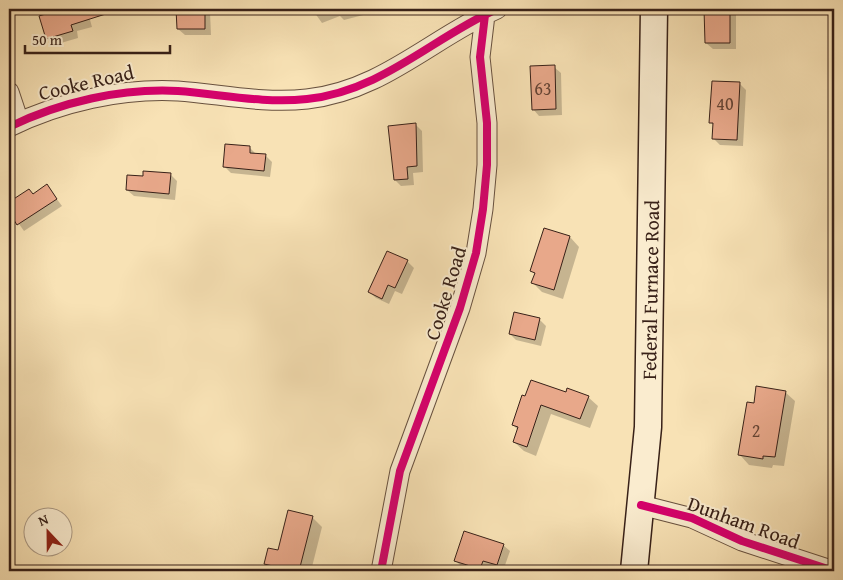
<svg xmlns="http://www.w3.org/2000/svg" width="843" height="580" viewBox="0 0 843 580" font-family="'Gentium Book Plus',serif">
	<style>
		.shadow { fill: #0003 }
		.building { fill: #e8a88a; stroke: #382118 }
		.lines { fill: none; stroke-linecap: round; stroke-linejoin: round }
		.street-casing { stroke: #68513f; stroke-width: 21 }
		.secondary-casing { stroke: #382118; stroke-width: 29 }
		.street { stroke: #faeccf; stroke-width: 19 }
		.secondary { stroke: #faeccf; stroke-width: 26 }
		.cycleway-casing { stroke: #faeccf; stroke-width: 11 }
		.cycleway { stroke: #d6006c; stroke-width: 8 }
		.labels { text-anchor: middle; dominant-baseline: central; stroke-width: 4; stroke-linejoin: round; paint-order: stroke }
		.number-label { font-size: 18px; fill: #644334 }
		.street-label { font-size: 20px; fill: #382118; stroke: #faeccf }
	</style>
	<rect width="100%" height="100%" fill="#f8e2b5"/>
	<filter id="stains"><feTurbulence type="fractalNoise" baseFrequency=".004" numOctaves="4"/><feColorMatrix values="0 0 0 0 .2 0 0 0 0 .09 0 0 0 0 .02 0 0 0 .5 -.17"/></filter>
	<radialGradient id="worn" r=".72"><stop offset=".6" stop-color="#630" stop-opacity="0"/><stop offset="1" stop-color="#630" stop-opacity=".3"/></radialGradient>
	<!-- shadow -->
	<path class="shadow" d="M66 9H87L92 27 77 31 78 38 54 45 47 39 40 17Z
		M178 9H207L210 12 211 35H185L178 29Z
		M312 9H370L371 13 344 20 340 16 322 23Z
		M706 9H736V49H713L706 43Z
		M554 67 561 73 562 115 539 116 533 109Z
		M740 84 746 90 743 146 720 145 714 139V126L711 123Z
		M415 124 422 131 423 172 413 173 414 185 401 186 395 180Z
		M250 148 256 154 265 155 272 162 270 177 231 173 224 166Z
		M170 174 177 181 175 200 134 196 127 190Z
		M47 186 62 206 24 231 9 210V204L29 190 33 195Z
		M570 237 579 247 563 299 542 292 533 283 535 274 532 271Z
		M407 261 414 268 402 294 395 291 389 304 376 298 369 292Z
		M539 319 546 326 541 346 516 340 510 334Z
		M785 392 795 401 784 466 773 465 772 468 749 465 740 455Z
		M566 394 588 397 598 406 590 428 551 414 536 456 524 451 514 442 518 430 513 425 523 397Z
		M312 517 322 527 311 571H273L265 564Z
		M503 545 510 551 503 571 489 566 488 571H475L462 567 456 561Z"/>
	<!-- building -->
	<path class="building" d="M62 9H111L112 12 71 25 73 31 46 39 39 16Z
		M176 9H205V29H177Z
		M704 9H730V43H705Z
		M555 65 556 109 532 110 530 66Z
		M712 81 740 82 737 140 712 139 713 123H709Z
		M416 123 417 166 407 167 408 179 394 180 388 126Z
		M225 144 250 146V153L266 154 264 171 223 167Z
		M143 171 171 173 169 194 126 190 127 175 143 176Z
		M47 184 57 199 17 225 9 212V202L29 189 33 194Z
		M544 228 570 236 554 290 531 283 535 273 530 271Z
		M387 251 408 260 395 288 388 285 382 299 368 292Z
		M514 312 540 318 535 340 509 334Z
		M531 380 566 392 567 388 589 396 580 419 541 405 527 447 513 442 518 427 512 425 522 395 525 396Z
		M756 386 786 391 775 457 763 456V459L738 455 747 402 754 403Z
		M288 510 313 516 299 571H271L273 566 264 564 268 548 278 550Z
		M464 531 504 544 497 565 483 561 480 569 454 561Z"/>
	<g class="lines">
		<defs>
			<path id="street" d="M9 92 19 122
				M9 127C60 102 121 88 178 91 220 94 264 104 307 99 382 91 432 38 497 9
				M641 505 692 518 742 541 834 571
				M381 571 400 471 460 308 476 253 483 209 487 165V123L480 57 485 15"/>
			<path id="secondary" d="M634 571 648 427 654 9"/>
		</defs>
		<!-- street casing -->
		<use href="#street" class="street-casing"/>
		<!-- secondary casing -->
		<use href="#secondary" class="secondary-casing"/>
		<!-- street -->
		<use href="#street" class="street"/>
		<!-- secondary -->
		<use href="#secondary" class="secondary"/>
		<defs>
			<path id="cycleway" d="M9 127C60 102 121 88 178 91 220 94 264 104 307 99 382 91 432 38 497 9
				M641 505 692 518 742 541 834 571
				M381 571 400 471 460 308 476 253 483 209 487 165V123L480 57 485 15"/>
		</defs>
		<!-- cycleway casing -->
		<use href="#cycleway" class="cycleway-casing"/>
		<!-- cycleway -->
		<use href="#cycleway" class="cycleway"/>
	</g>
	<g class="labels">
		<!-- number labels -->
		<g class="number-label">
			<text x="543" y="88">63</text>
			<text x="725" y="103">40</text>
			<text x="756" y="430">2</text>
		</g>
		<!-- street labels -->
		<g class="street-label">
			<text transform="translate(86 82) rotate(-13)">Cooke Road</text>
			<text transform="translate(650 290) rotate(-89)">Federal Furnace Road</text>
			<text transform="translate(445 293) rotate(-73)">Cooke Road</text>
			<text transform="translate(744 522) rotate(20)">Dunham Road</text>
		</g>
	</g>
	<!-- margin -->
	<rect width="843" height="580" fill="none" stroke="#f8e2b5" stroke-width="30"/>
	<rect x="10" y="10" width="823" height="560" fill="none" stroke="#382118" stroke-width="2.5"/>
	<rect x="15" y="15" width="813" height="550" fill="none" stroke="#382118"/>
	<!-- north arrow -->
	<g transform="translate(48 532) rotate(338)"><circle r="24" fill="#faeccf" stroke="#ac9b86"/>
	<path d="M0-4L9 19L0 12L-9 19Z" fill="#8f2418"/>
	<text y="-8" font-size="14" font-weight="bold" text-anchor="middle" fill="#382118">N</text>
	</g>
	<!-- scale -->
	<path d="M25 45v8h145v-8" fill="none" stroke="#382118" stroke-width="2.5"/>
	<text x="32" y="45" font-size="15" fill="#382118" stroke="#faeccf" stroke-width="4" paint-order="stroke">50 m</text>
	<rect width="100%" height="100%" filter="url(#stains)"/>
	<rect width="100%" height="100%" fill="url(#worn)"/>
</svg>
